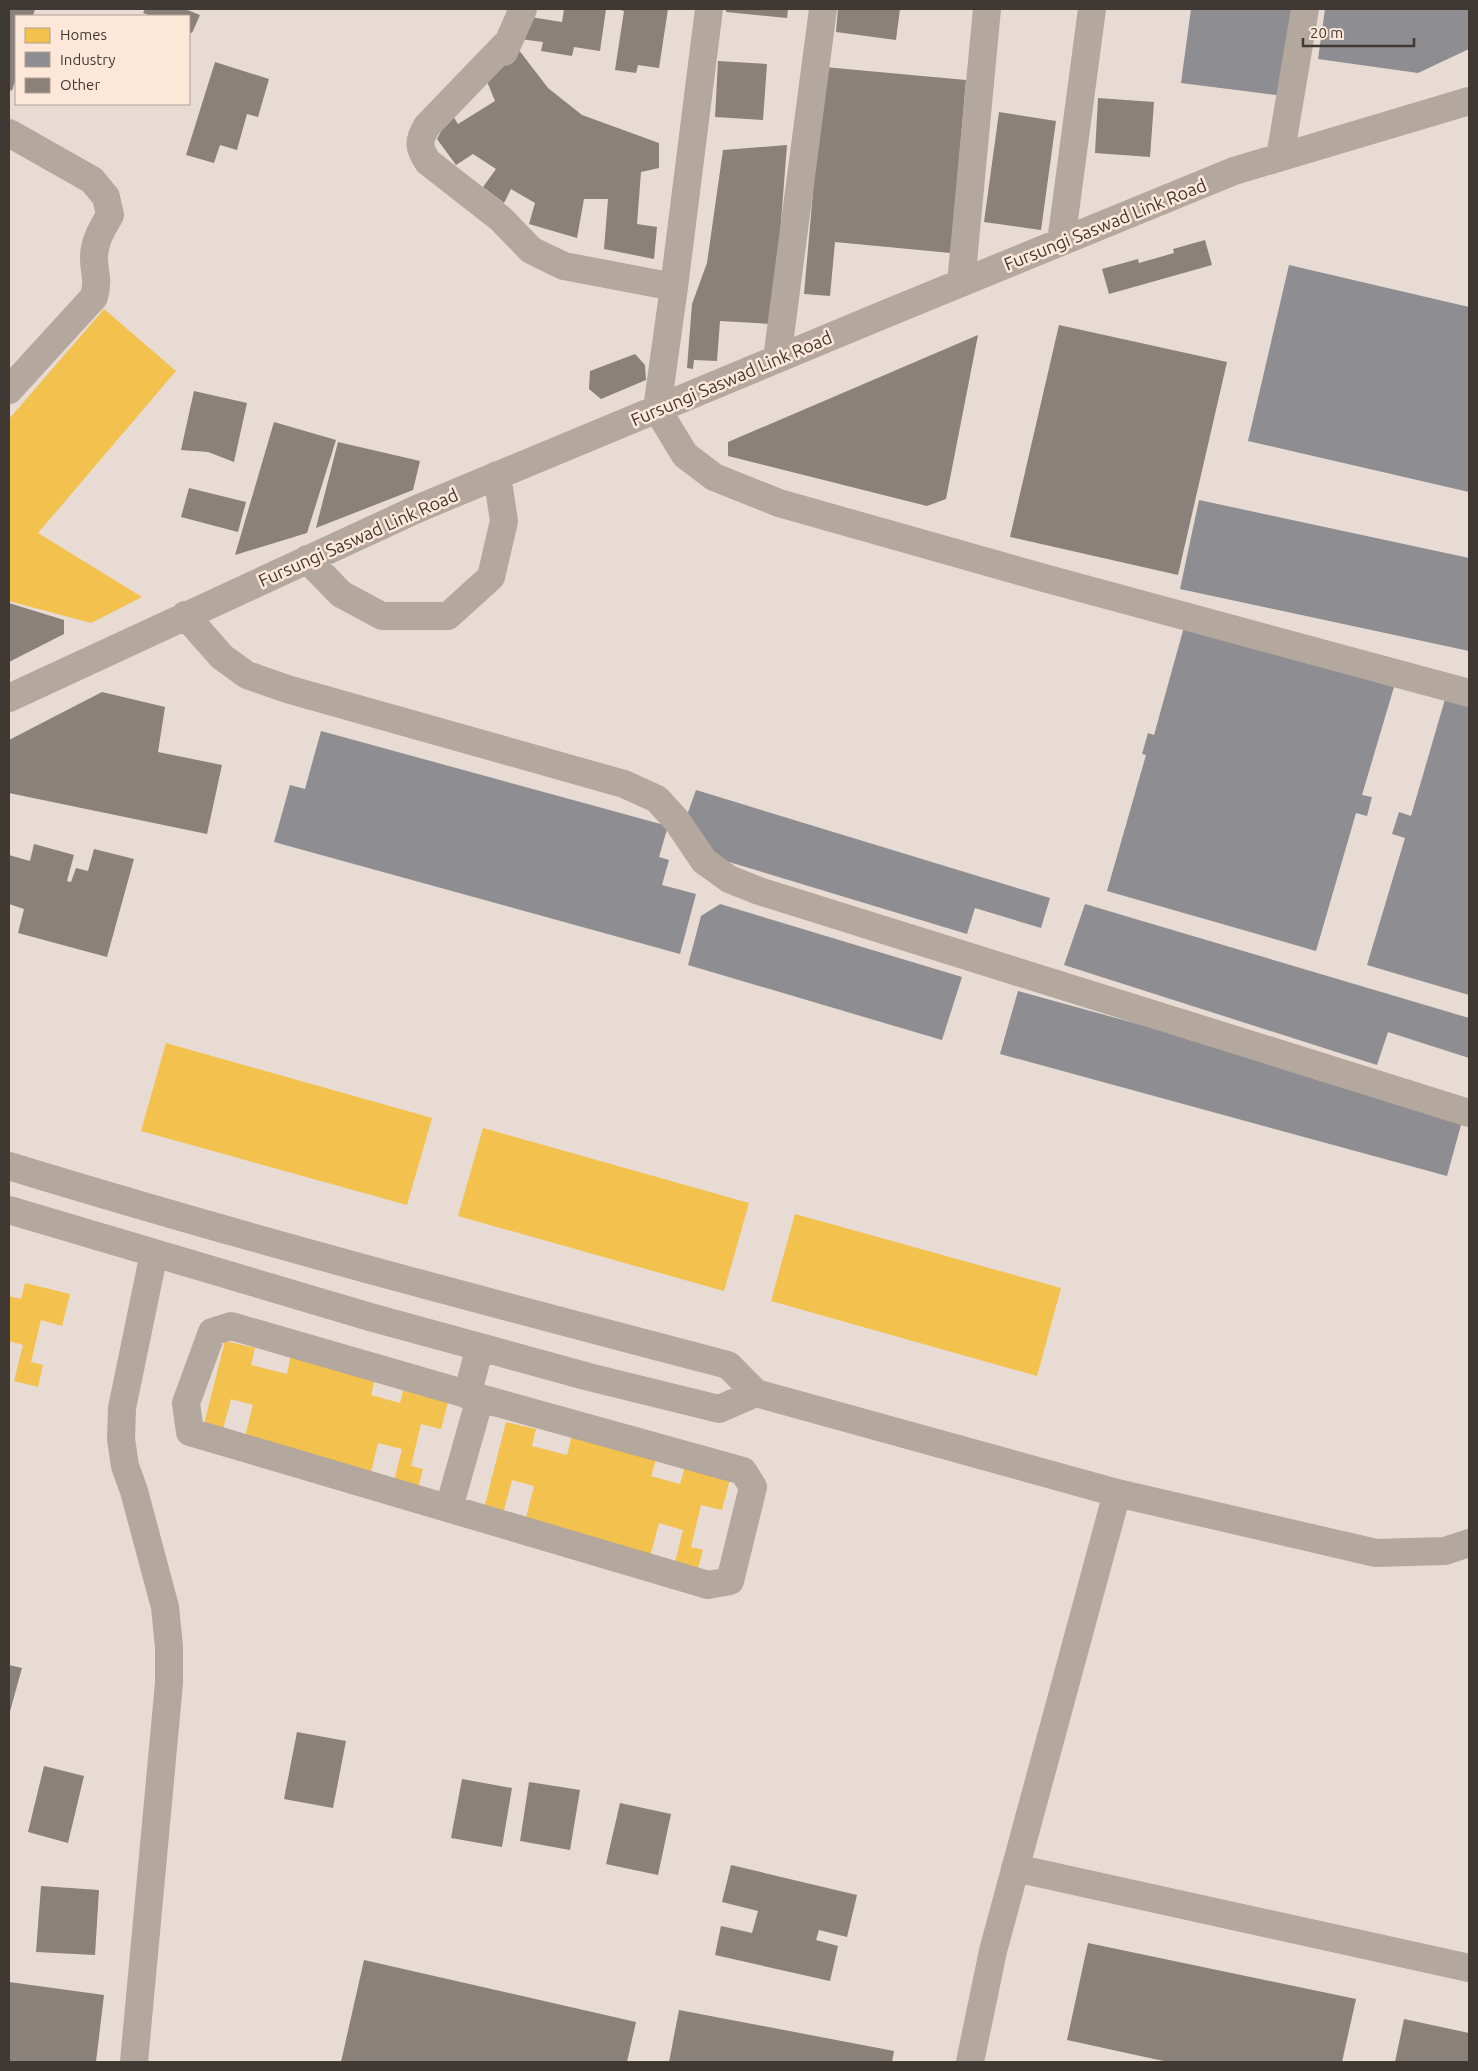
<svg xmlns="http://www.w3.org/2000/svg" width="1478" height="2071" viewBox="0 0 1478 2071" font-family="Ubuntu,sans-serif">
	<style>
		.homes { fill: #f2c14e }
		.industry { fill: #8d8d92 }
		.building { fill: #8a817b }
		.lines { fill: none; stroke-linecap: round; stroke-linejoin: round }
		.minor { stroke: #b4a79e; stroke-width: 28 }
		.labels { text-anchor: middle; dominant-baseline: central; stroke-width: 5; stroke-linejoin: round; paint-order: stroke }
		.street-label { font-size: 18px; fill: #403832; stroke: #fde7d8 }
	</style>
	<rect width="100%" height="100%" fill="#e7dbd3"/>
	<!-- homes -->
	<path class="homes" d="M104 309 176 371 38 533 142 597 91 623 9 601V419Z
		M166 1043 432 1118 407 1205 141 1131Z
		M483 1128 749 1203 724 1291 458 1216Z
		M795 1214 1061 1288 1037 1376 771 1301Z
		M25 1283 70 1294 62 1326 41 1320 31 1362 43 1365 38 1387 14 1381 23 1345 9 1341V1296L21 1299Z
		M225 1341 255 1348 251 1365 287 1374 291 1354 376 1375 371 1395 400 1403 404 1387 449 1398 441 1429 421 1424 411 1466 423 1469 417 1491 393 1485 402 1449 378 1443 370 1476 243 1444 253 1405 231 1399 222 1433 203 1428Z
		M506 1422 536 1429 532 1446 567 1455 572 1435 657 1456 651 1476 680 1484 685 1467 730 1479 722 1510 701 1505 691 1547 703 1550 697 1571 674 1566 683 1530 659 1523 650 1557 524 1525 534 1486 512 1480 503 1514 484 1509Z"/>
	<!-- industry -->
	<path class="industry" d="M1191 9H1294L1283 96 1181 83Z
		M1325 9H1469V49L1418 73 1318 59Z
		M1289 265 1469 307V492L1248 441Z
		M1199 500 1469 558V651L1180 589Z
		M1184 627 1394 687 1362 795 1372 797 1367 816 1356 813 1316 951 1107 891 1146 755 1142 754 1148 733 1154 735Z
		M1448 689 1469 695V995L1367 965 1405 838 1392 834 1399 812 1411 816Z
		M321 731 668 826 659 857 669 860 662 885 696 894 680 954 274 842 290 785 305 789Z
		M696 790 1050 898 1041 928 975 908 967 934 719 859 686 818Z
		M720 904 962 977 942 1040 688 965 701 916Z
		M1085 904 1469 1018V1058L1388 1032 1377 1065 1064 965Z
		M1018 991 1464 1114 1447 1176 1000 1054Z"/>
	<!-- building -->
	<path class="building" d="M9 9H35L33 16H16V77L12 91 9 89Z
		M145 9H185L200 15 192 33 189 32V16H152L143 13Z
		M564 9H606L600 51 574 47 572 56 541 51 543 42 520 39 524 16 562 22Z
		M617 9H668L659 68 638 65 636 73 615 70 624 11Z
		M726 9H788L787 18 726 12Z
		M838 9H900L896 40 836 32Z
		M515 45 548 88 582 115 659 143V168L641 172 637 224 657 227 654 259 604 249 608 199H584L577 238 529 224 535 203 511 189 504 203 483 187 496 169 473 154 456 165 437 139 451 113 458 124 495 101 486 79Z
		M718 61 767 64 763 120 715 117Z
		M215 62 269 79 258 117 247 114 237 150 220 145 214 163 186 155Z
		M824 67 966 80 951 253 835 242 830 296 804 294Z
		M1098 98 1154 102 1150 157 1095 153Z
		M999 112 1056 121 1041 230 984 222Z
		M787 145 773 324 720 321 717 361 694 360 693 369 687 368 692 304 707 263 723 150Z
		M1205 240 1212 265 1109 294 1102 269 1138 259 1139 263 1174 253 1173 249Z
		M1059 325 1227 362 1178 575 1010 537Z
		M978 335 946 499 927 506 728 456V442Z
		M635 354 645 365 646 380 601 399 589 389 590 371Z
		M194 391 247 403 234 462 208 452 181 450Z
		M274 422 336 440 307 533 235 555Z
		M338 442 420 461 413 490 316 528Z
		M189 488 246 502 238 532 181 517Z
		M9 603 64 620V634L9 662Z
		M102 692 165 707 158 752 222 765 207 834 9 793V740Z
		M34 844 74 855 67 881 71 882 76 868 88 871 94 849 134 859 107 957 18 933 24 909 9 904V855L30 861Z
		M9 1665 22 1668 9 1715Z
		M297 1732 346 1741 333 1808 284 1799Z
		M44 1766 84 1776 68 1843 28 1832Z
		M462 1779 512 1788 502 1847 451 1838Z
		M529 1782 580 1790 570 1850 520 1841Z
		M620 1803 671 1814 658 1875 606 1864Z
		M731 1865 857 1895 847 1937 819 1930 816 1940 838 1946 830 1981 715 1955 721 1926 752 1933 758 1911 722 1902Z
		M41 1886 99 1890 95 1955 36 1952Z
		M1088 1943 1356 1999 1342 2062H1168L1067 2040Z
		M364 1960 636 2022 627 2062H341Z
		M9 1982 104 1995 96 2062H9Z
		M679 2010 894 2051 892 2062H669Z
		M1404 2019 1469 2033V2062H1395Z"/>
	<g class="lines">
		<!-- minor -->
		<path class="minor" d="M523 9 504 52V46L427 126C418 141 418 147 428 162L501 219 531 250 545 257 564 266 674 287
			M709 9 674 287 657 409 685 455 714 477 779 503 1044 578 1469 693
			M9 133 92 180 106 197 110 215C102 229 94 241 94 258 94 275 99 277 94 297L9 390
			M1280 157 1305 9
			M1061 242 1092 9
			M961 283 987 9
			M777 359 823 9
			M307 559 341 594 382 616H448L491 577 504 521 497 475
			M185 615 222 657 247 675 287 689 624 784 657 799 677 821 704 861 729 879 759 891 1469 1113
			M9 698 417 509 878 317 1234 171 1469 101
			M9 1166C247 1239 488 1302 728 1365L756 1393 1117 1493 993 1951 970 2062
			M9 1210 370 1317 589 1377 719 1409 756 1393
			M467 1395 480 1347
			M1117 1493 1376 1553 1445 1551 1469 1543
			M449 1508 480 1398 743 1471 753 1487 730 1581 708 1585 190 1432 186 1403 212 1332 231 1326 480 1398
			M1015 1868 1469 1968
			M134 2062 169 1683V1647L165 1607 134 1491 125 1466 121 1439 122 1408 154 1253"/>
	</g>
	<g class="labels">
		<!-- street labels -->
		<g class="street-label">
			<text transform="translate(1105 224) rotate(-22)">Fursungi Saswad Link Road</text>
			<text transform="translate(731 378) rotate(-23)">Fursungi Saswad Link Road</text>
			<text transform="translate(358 537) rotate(-24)">Fursungi Saswad Link Road</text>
		</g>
	</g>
	<!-- border -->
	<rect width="1478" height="2071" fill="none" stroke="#403832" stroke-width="20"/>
	<!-- legend -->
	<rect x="15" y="15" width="175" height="90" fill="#fde7d8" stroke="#b1a196"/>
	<rect x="25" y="28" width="25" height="15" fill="#f2c14e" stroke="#b1a196"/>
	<text x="60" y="40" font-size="15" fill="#403832">Homes</text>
	<rect x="25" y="52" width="25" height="15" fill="#8d8d92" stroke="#b1a196"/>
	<text x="60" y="65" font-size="15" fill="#403832">Industry</text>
	<rect x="25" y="78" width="25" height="15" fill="#8a817b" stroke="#b1a196"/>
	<text x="60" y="90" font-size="15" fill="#403832">Other</text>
	<!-- scale -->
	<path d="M1303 38v8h111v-8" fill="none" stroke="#403832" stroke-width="2.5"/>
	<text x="1310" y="38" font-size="15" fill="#403832" stroke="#fde7d8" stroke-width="4" paint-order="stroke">20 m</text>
</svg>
